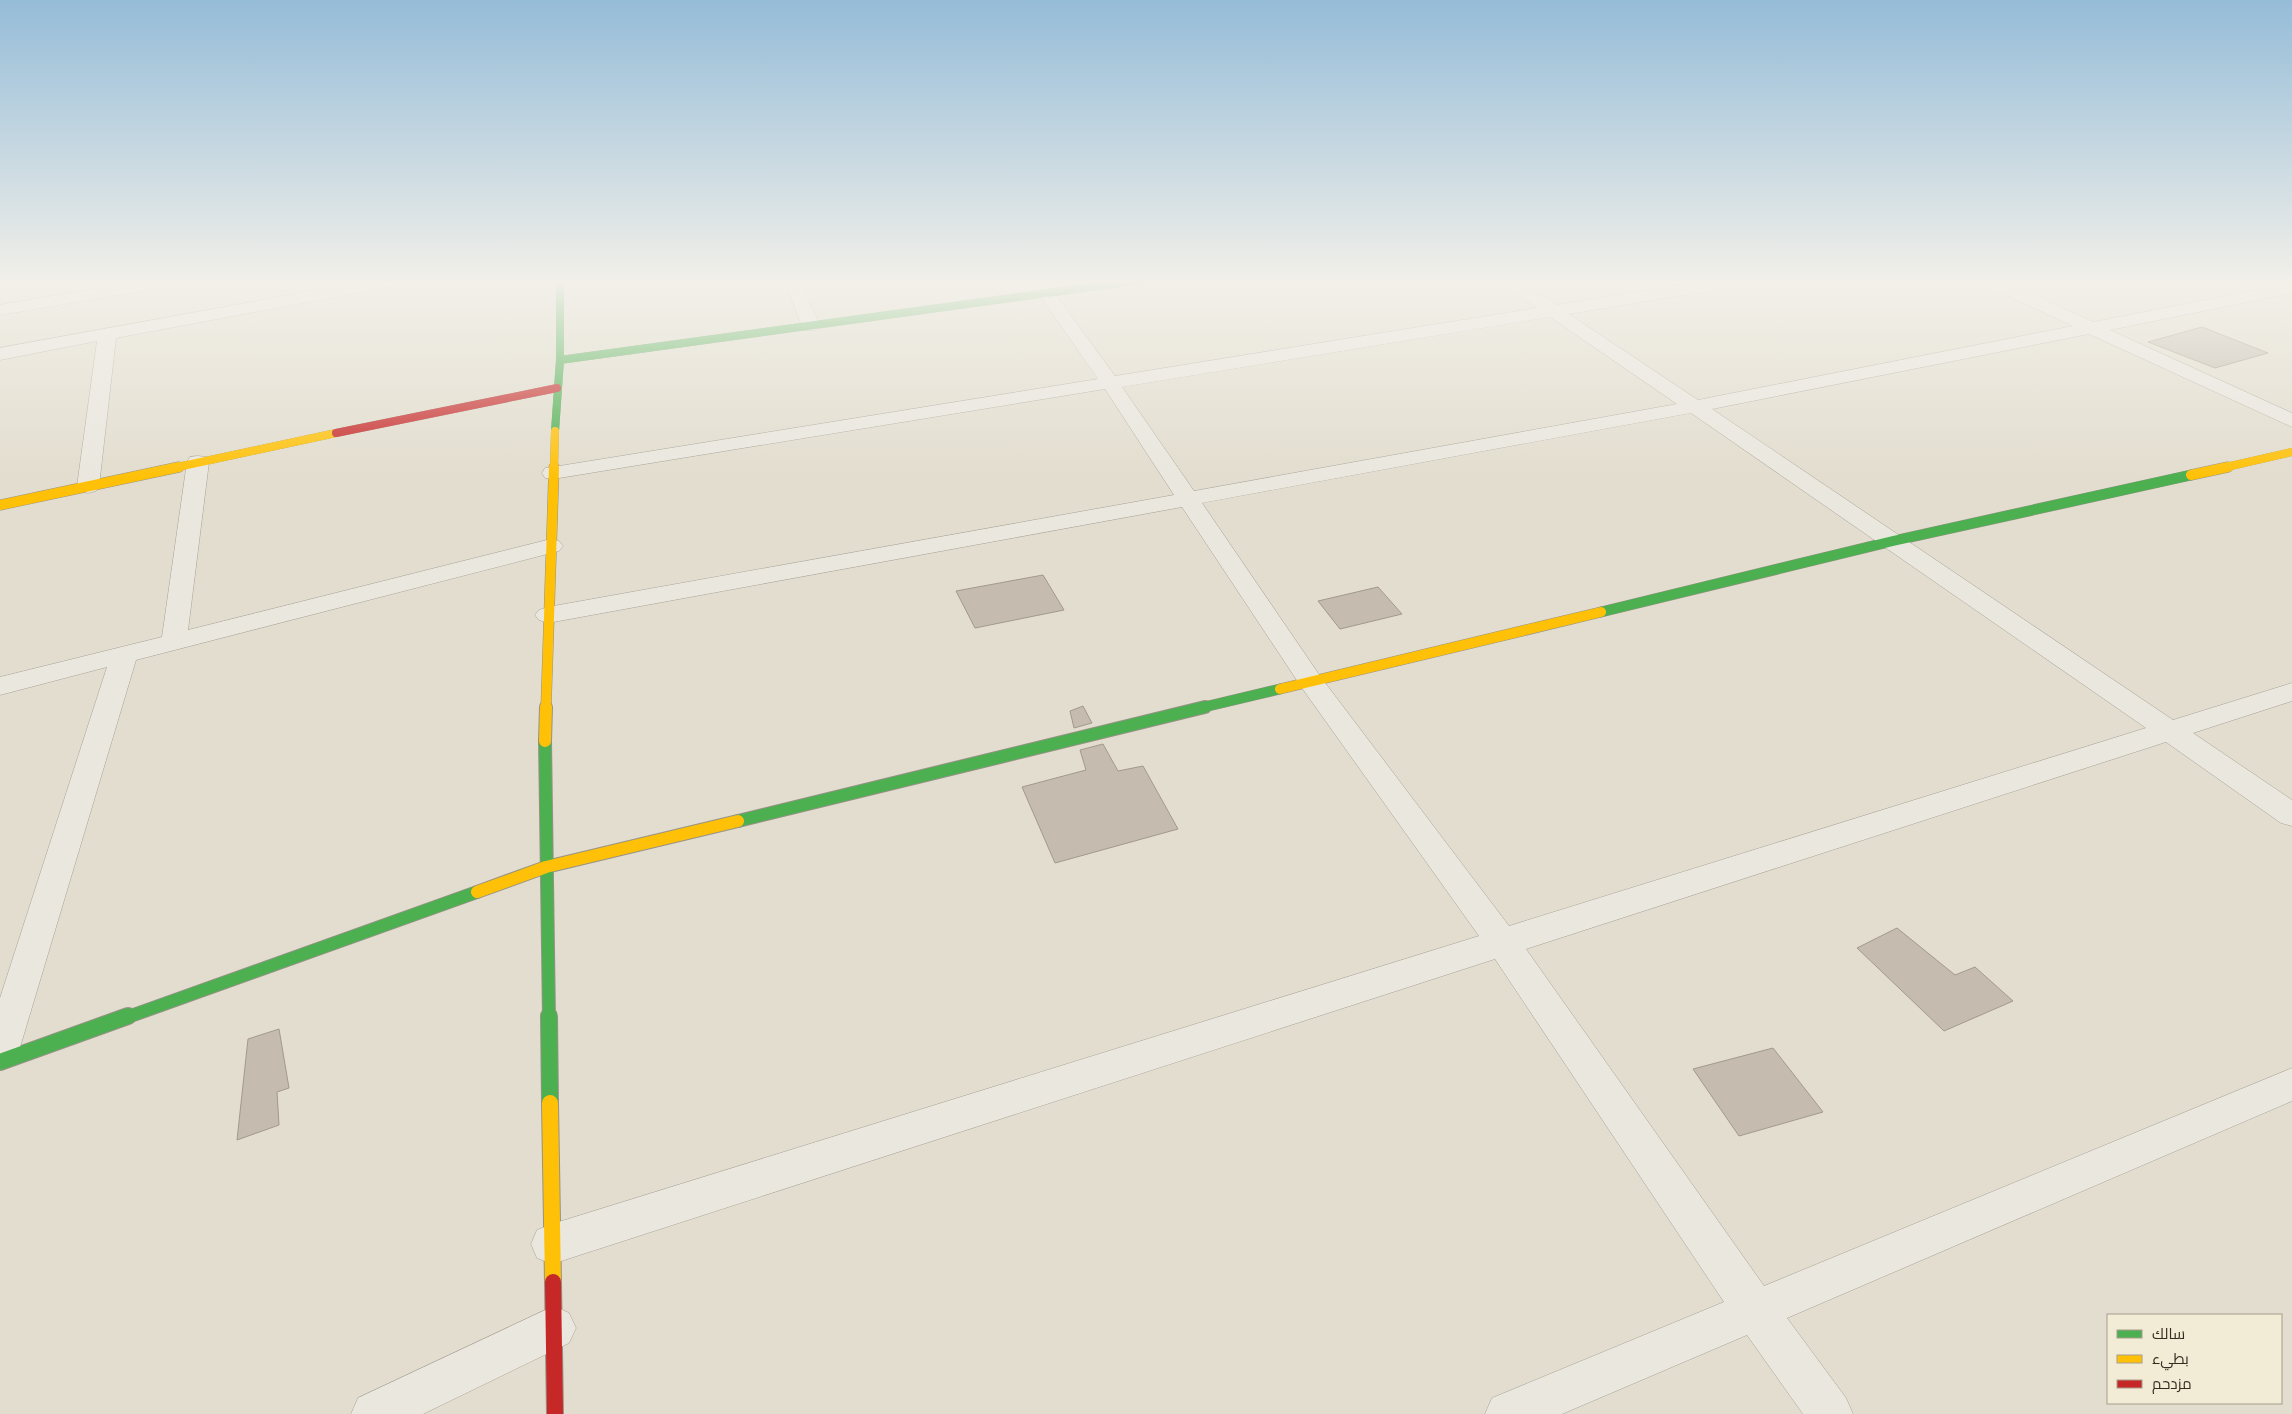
<svg xmlns="http://www.w3.org/2000/svg" width="2292" height="1414" viewBox="0 0 2292 1414" font-family="'Times New Roman',Cairo,serif">
	<style>
		.building { fill: #c5bcaf; stroke: #a2998e }
		.lines { fill: none; stroke-linecap: round; stroke-linejoin: round }
		.street-casing { stroke: #a7a297; stroke-width: 1 }
		.fast-far3-casing { stroke: #979287; stroke-width: 8 }
		.fast-far2-casing { stroke: #979287; stroke-width: 11 }
		.fast-far1-casing { stroke: #979287; stroke-width: 14 }
		.fast-casing { stroke: #979287; stroke-width: 18 }
		.slow-far3-casing { stroke: #979287; stroke-width: 8 }
		.slow-far2-casing { stroke: #979287; stroke-width: 11 }
		.slow-far1-casing { stroke: #979287; stroke-width: 14 }
		.slow-casing { stroke: #979287; stroke-width: 18 }
		.jam-far1-casing { stroke: #979287; stroke-width: 8 }
		.jam-casing { stroke: #979287; stroke-width: 18 }
		.street { fill: #eae7df; fill-rule: evenodd }
		.fast-far3 { stroke: #4caf50; stroke-width: 8 }
		.fast-far2 { stroke: #4caf50; stroke-width: 10 }
		.fast-far1 { stroke: #4caf50; stroke-width: 12 }
		.fast { stroke: #4caf50; stroke-width: 16 }
		.slow-far3 { stroke: #ffc107; stroke-width: 8 }
		.slow-far2 { stroke: #ffc107; stroke-width: 10 }
		.slow-far1 { stroke: #ffc107; stroke-width: 12 }
		.slow { stroke: #ffc107; stroke-width: 16 }
		.jam-far1 { stroke: #c62828; stroke-width: 8 }
		.jam { stroke: #c62828; stroke-width: 16 }
	</style>
	<rect width="100%" height="100%" fill="#e2ddce"/>
	<!-- building -->
	<path class="building" d="M2202 327 2268 353 2215 368 2148 342Z
		M1043 575 1064 610 975 628 956 591Z
		M1378 587 1402 614 1340 629 1318 601Z
		M1083 706 1092 723 1074 728 1070 711Z
		M1103 744 1118 771 1143 766 1178 829 1055 863 1022 787 1086 770 1080 750Z
		M1897 928 1955 975 1975 967 2013 1001 1944 1031 1857 948Z
		M279 1029 289 1088 277 1092 279 1125 237 1140 248 1039Z
		M1773 1048 1823 1112 1739 1136 1693 1069Z"/>
	<g class="lines">
		<defs>
			<path id="street" d="M372 280H407L405 284 399 285 116 338 99 486 96 491 88 493 80 491 77 486 97 341 0 360V348Z
				M784 280H800L820 326 817 330H805L802 326Z
				M1029 280H1045L1115 376 1537 308 1499 280H1518L1556 305 1714 280H1753L1751 284 1745 285 1569 314 1698 400 2073 326 1982 284 1980 280H2002L2093 322 2292 283V293L2110 330 2292 413V427L2089 334 1712 409 2173 720 2292 683V701L2193 733 2292 800V826L2281 823 2166 742 1526 949 1764 1286 2292 1068V1101L1787 1318 1846 1398 1853 1414H1803L1747 1335 1562 1414H1485L1492 1398 1724 1302 1495 959 552 1264 537 1258 531 1244 537 1230 552 1224 1479 936 1302 688 1182 507 548 623 539 620 535 615 539 610 548 607 1174 495 1105 389 553 479 545 478 542 473 545 468 553 467 1098 379ZM1550 317 1677 404 1194 491 1122 387ZM1691 413 2146 728 1509 926 1320 676 1202 503Z
				M142 281 148 282 150 286 148 290 0 315V305Z
				M198 456 206 457 209 462 188 630 551 539 559 541 563 546 559 551 136 660 18 1054 13 1065 0 1070V998L107 667 0 695V677L162 637 187 462 190 457Z
				M554 1306 569 1313 576 1328 569 1343 423 1414H351L358 1398Z"/>
			<path id="fast-far3" d="M560 360 1142 280
				M555 431 560 360V280"/>
			<path id="fast-far2" d="M1601 612 1893 541 2191 475
				M1200 708 1280 689"/>
			<path id="fast-far1" d="M545 741 549 1018
				M738 821 1205 707
				M125 1018 477 892"/>
			<path id="fast" d="M549 1016 550 1103
				M0 1062 128 1016"/>
			<path id="slow-far3" d="M173 468 336 433
				M554 468 555 431
				M2222 468 2292 452"/>
			<path id="slow-far2" d="M2191 475 2228 467
				M0 505 179 467
				M1280 689 1601 612
				M546 708 554 467"/>
			<path id="slow-far1" d="M545 741 546 707
				M477 892 546 867 738 821"/>
			<path id="slow" d="M550 1103 553 1282"/>
			<path id="jam-far1" d="M336 433 557 388"/>
			<path id="jam" d="M553 1282 555 1414"/>
		</defs>
		<!-- street casing -->
		<use href="#street" class="street-casing"/>
		<!-- fast-far3 casing -->
		<use href="#fast-far3" class="fast-far3-casing"/>
		<!-- fast-far2 casing -->
		<use href="#fast-far2" class="fast-far2-casing"/>
		<!-- fast-far1 casing -->
		<use href="#fast-far1" class="fast-far1-casing"/>
		<!-- fast casing -->
		<use href="#fast" class="fast-casing"/>
		<!-- slow-far3 casing -->
		<use href="#slow-far3" class="slow-far3-casing"/>
		<!-- slow-far2 casing -->
		<use href="#slow-far2" class="slow-far2-casing"/>
		<!-- slow-far1 casing -->
		<use href="#slow-far1" class="slow-far1-casing"/>
		<!-- slow casing -->
		<use href="#slow" class="slow-casing"/>
		<!-- jam-far1 casing -->
		<use href="#jam-far1" class="jam-far1-casing"/>
		<!-- jam casing -->
		<use href="#jam" class="jam-casing"/>
		<!-- street -->
		<use href="#street" class="street"/>
		<!-- fast-far3 -->
		<use href="#fast-far3" class="fast-far3"/>
		<!-- fast-far2 -->
		<use href="#fast-far2" class="fast-far2"/>
		<!-- fast-far1 -->
		<use href="#fast-far1" class="fast-far1"/>
		<!-- fast -->
		<use href="#fast" class="fast"/>
		<!-- slow-far3 -->
		<use href="#slow-far3" class="slow-far3"/>
		<!-- slow-far2 -->
		<use href="#slow-far2" class="slow-far2"/>
		<!-- slow-far1 -->
		<use href="#slow-far1" class="slow-far1"/>
		<!-- slow -->
		<use href="#slow" class="slow"/>
		<!-- jam-far1 -->
		<use href="#jam-far1" class="jam-far1"/>
		<!-- jam -->
		<use href="#jam" class="jam"/>
	</g>
	<!-- sky -->
	<linearGradient id="sky" x2="0" y2="1"><stop stop-color="#95bcd8"/><stop offset="0.59" stop-color="#f2f0e9"/><stop offset="1" stop-color="#f2f0e9" stop-opacity="0"/></linearGradient>
	<rect width="2292" height="478" fill="url(#sky)"/>
	<!-- legend -->
	<rect x="2107" y="1314" width="175" height="90" fill="#f2ebd5" stroke="#a69e8d"/>
	<rect x="2117" y="1330" width="25" height="8" fill="#4caf50" stroke="#a69e8d"/>
	<text x="2152" y="1339" font-size="15" fill="#352b20">سالك</text>
	<rect x="2117" y="1355" width="25" height="8" fill="#ffc107" stroke="#a69e8d"/>
	<text x="2152" y="1364" font-size="15" fill="#352b20">بطيء</text>
	<rect x="2117" y="1380" width="25" height="8" fill="#c62828" stroke="#a69e8d"/>
	<text x="2152" y="1389" font-size="15" fill="#352b20">مزدحم</text>
</svg>
